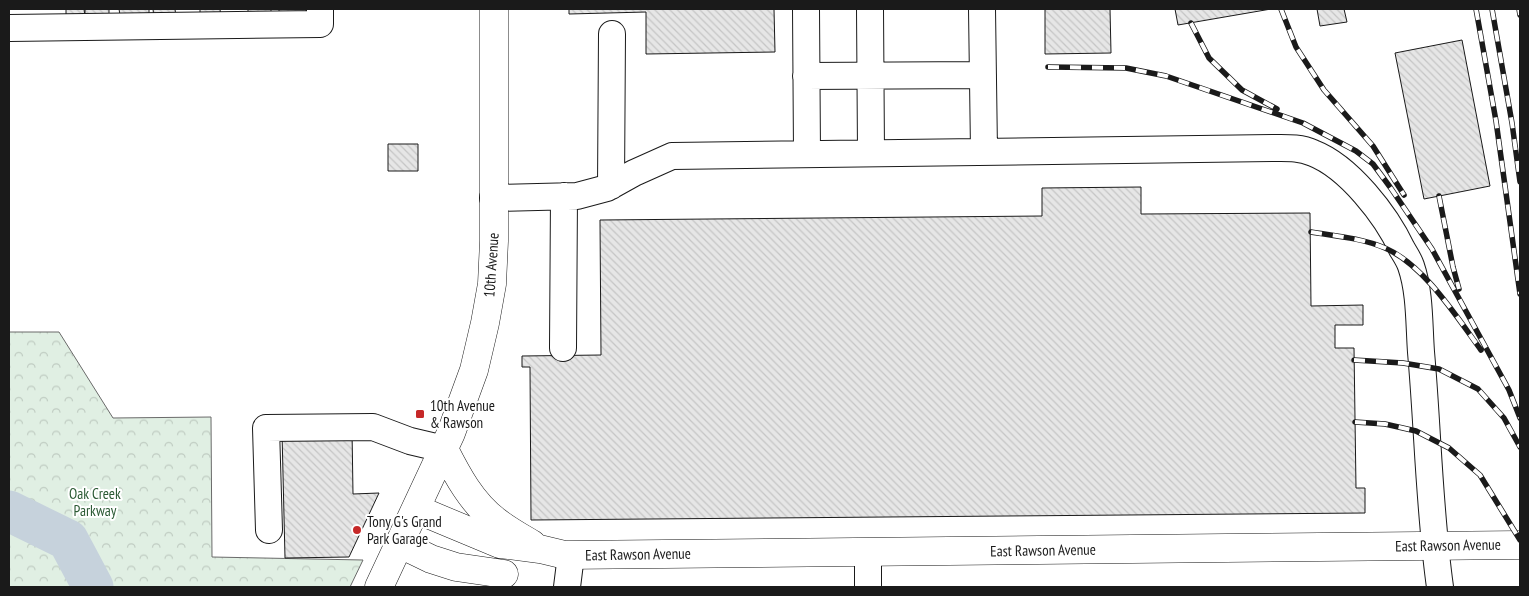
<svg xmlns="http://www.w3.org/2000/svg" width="1529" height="596" viewBox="0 0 1529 596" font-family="'PT Sans Narrow',sans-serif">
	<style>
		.park { fill: url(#park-crowns); stroke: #6a6a6a }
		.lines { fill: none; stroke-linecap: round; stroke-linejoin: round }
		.river { stroke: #c6d2dc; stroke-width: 41 }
		.building { fill: url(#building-back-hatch); stroke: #1a1a1a }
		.minor-casing { stroke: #1a1a1a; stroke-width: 28 }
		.major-casing { stroke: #1a1a1a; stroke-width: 29 }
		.minor { stroke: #fff; stroke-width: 26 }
		.major { stroke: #fff; stroke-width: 28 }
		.rail-casing { stroke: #1a1a1a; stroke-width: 5.5 }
		.rail { stroke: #fff; stroke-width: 4; stroke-dasharray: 11; stroke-linecap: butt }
		.poi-dot { fill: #c62828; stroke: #fff; stroke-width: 2 }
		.labels { text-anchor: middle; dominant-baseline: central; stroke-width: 4; stroke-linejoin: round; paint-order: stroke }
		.street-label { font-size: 15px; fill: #1a1a1a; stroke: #fff }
		.poi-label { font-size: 15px; fill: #1a1a1a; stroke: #fff; text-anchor: start }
		.park-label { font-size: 15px; fill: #2b5a34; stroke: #fff }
	</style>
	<defs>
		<pattern id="park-crowns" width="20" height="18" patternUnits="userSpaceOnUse" patternTransform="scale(1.25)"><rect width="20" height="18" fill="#e0efe3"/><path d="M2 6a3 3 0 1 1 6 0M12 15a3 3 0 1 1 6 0" fill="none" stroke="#c0ccc2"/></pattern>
		<pattern id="building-back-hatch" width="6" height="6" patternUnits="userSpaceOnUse" patternTransform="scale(1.25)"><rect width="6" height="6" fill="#e6e6e6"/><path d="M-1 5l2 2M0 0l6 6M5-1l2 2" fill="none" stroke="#c5c5c5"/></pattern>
	</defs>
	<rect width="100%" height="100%" fill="#fff"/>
	<!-- park -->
	<path class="park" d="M9 332H59L113 418 211 417 212 557 363 560 350 587H9Z"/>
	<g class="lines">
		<!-- river -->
		<path class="river" d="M9 511 68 540 93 587"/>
	</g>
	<!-- building -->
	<path class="building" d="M66 9H84L85 17H66Z
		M85 9H109V19H85Z
		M119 9H149V19L120 15Z
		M153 9H175L176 17 154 18Z
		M200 9H220L221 19H200Z
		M248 9H271V15H248Z
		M279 9H306V16H279Z
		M569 9H774L775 52 646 54V12L569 14Z
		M1045 9H1110L1111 53 1045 54Z
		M1175 9H1271L1178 25Z
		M1317 9H1344L1347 22 1320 26Z
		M1462 40 1490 186 1424 199 1395 53Z
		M388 144H418V171H388Z
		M1141 187V214L1310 213 1311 306 1363 305V325H1335V348H1354L1356 488H1365V513L531 520 530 367H522V356L601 355 600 220 1042 216V188Z
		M352 430 353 494 379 493 349 557 285 558 282 432Z"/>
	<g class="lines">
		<defs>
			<path id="minor" d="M806 9 807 153
				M870 9 871 153
				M982 9 984 151
				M9 28 320 24V9
				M806 76 983 75
				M611 186 612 34
				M493 198 577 196 607 188 634 173 672 156 1272 148C1286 148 1300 147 1313 153 1349 167 1386 215 1402 249 1405 254 1409 260 1411 266 1420 292 1419 324 1421 352 1428 431 1429 509 1440 587
				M563 348 564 196
				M269 530 266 428 373 427 410 441 444 449
				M868 552V587
				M567 587 571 555"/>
			<path id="major" d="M444 449C457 475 472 503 496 521 507 530 520 537 532 544
				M416 509 500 544 540 549 565 555 1520 545
				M400 544 431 559 456 567 504 574
				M379 587 451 433 474 370 485 323 492 284 494 241V9"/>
		</defs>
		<!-- minor casing -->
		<use href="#minor" class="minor-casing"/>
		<!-- major casing -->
		<use href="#major" class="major-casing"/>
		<!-- minor -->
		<use href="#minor" class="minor"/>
		<!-- major -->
		<use href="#major" class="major"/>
		<defs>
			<path id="rail" d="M1281 9 1296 47 1324 90 1373 146 1404 195
				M1476 9 1496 121 1520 294
				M1492 9 1512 123 1520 182
				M1519 9 1520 15
				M1191 23 1209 58 1242 90 1277 109
				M1048 67 1126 68 1166 76 1303 123 1356 151 1373 164 1390 187 1432 249 1509 390 1520 418
				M1439 196 1453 267 1459 289
				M1311 232C1336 236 1361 238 1385 248 1424 265 1456 316 1481 350
				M1354 360 1403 363 1439 369 1478 389 1504 418 1520 447
				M1355 422 1385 424 1416 431 1449 448 1480 475 1520 540"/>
		</defs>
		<!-- rail casing -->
		<use href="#rail" class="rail-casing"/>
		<!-- rail -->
		<use href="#rail" class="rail"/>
	</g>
	<!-- markers -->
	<g class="poi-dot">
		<rect x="415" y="409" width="10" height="10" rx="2.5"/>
		<circle cx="357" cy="530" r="5"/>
	</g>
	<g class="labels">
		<!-- street labels -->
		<g class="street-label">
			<text transform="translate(491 265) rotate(-86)">10th Avenue</text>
			<text transform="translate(1448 545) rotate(-1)">East Rawson Avenue</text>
			<text transform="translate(1043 550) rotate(-1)">East Rawson Avenue</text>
			<text transform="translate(638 554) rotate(-1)">East Rawson Avenue</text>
		</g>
		<!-- poi labels -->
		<g class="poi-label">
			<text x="430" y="405">10th Avenue<tspan x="430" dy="17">&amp; Rawson</tspan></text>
			<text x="367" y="521">Tony G's Grand<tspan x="367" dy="17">Park Garage</tspan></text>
		</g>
		<!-- park labels -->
		<g class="park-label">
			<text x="95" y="493">Oak Creek<tspan x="95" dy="17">Parkway</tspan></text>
		</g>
	</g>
	<!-- border -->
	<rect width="1529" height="596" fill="none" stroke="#1a1a1a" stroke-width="20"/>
</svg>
